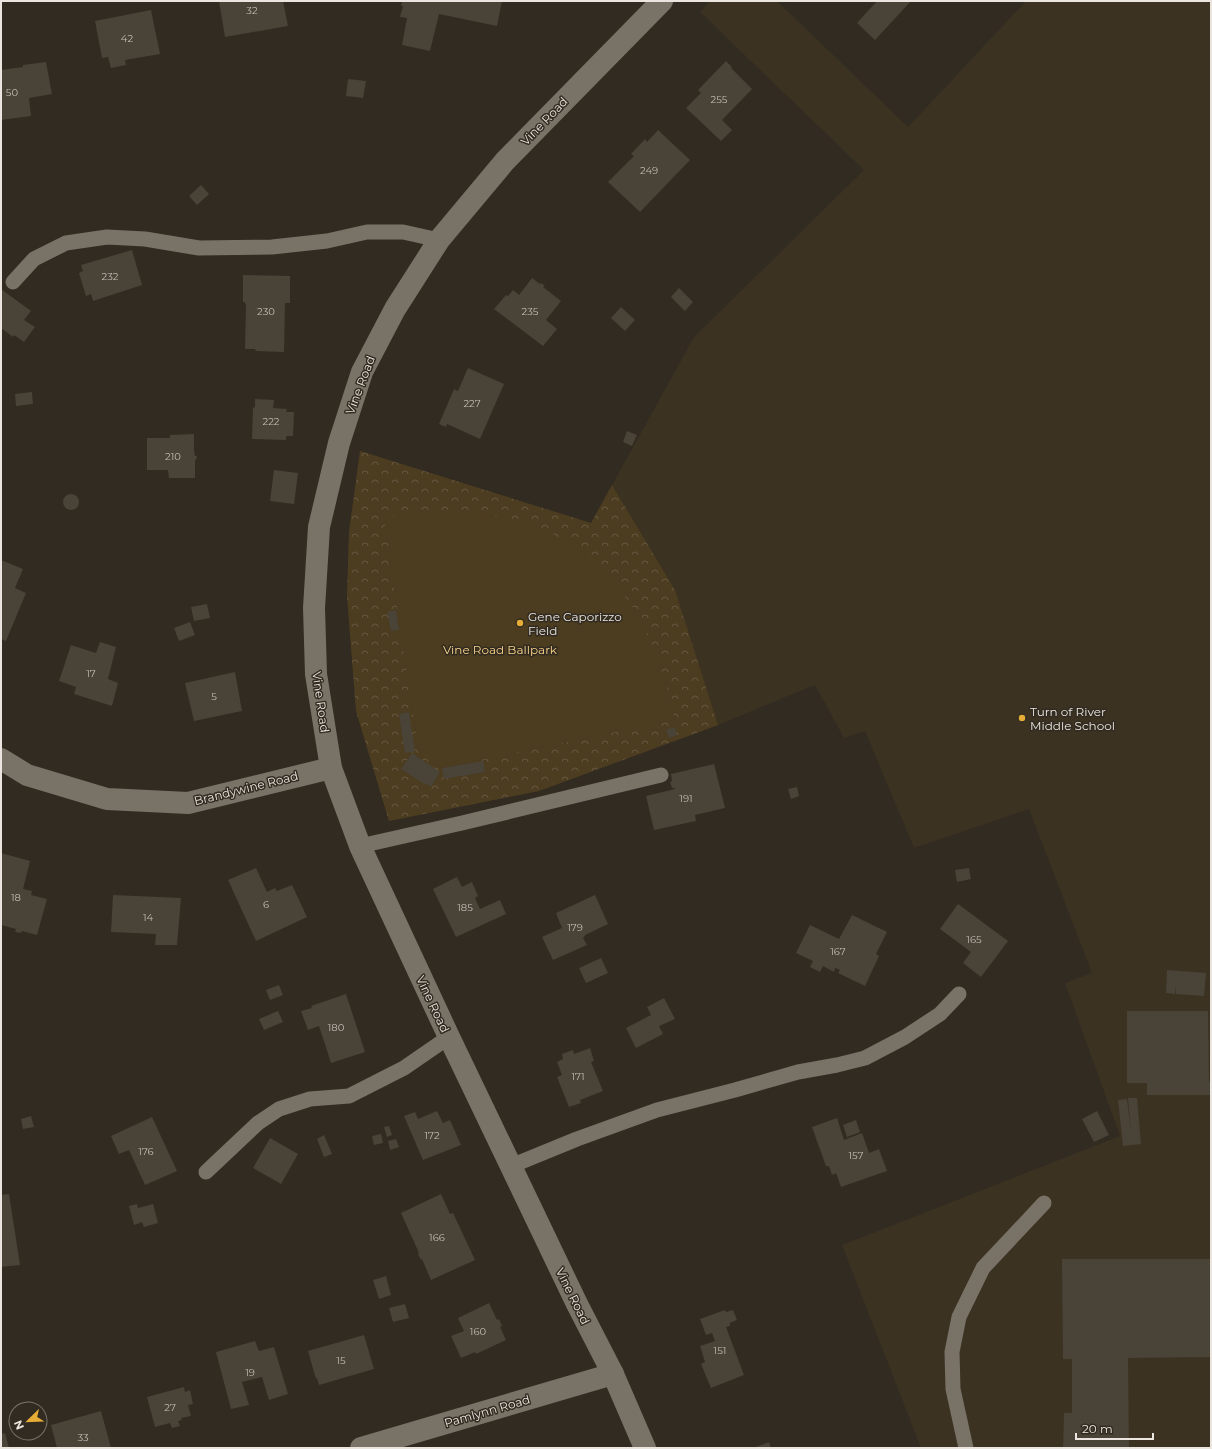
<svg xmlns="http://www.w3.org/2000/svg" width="1212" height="1449" viewBox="0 0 1212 1449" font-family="Montserrat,sans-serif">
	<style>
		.built { fill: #3b3222 }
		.park { fill: url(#park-crowns) }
		.pitch { fill: #4c3c20 }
		.building { fill: #494338 }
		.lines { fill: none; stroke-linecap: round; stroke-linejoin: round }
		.service { stroke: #797267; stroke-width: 15 }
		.minor { stroke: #797267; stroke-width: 22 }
		.tertiary { stroke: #797267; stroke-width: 22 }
		.poi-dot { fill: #e5ad35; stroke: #312b21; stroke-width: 1.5 }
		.labels { text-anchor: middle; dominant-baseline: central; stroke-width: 3; stroke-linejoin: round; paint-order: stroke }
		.number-label { font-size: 10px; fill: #c2bdb5 }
		.street-label { font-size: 12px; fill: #eae6df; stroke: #312b21 }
		.poi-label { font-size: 12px; fill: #eae6df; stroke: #312b21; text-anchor: start }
		.park-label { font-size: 12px; fill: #fad38a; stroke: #312b21 }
	</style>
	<defs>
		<pattern id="park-crowns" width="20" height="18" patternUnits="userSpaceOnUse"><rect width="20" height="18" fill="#4c3c20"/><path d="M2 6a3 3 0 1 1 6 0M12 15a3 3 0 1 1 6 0" fill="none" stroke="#665840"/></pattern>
	</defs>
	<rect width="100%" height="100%" fill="#312b21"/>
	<!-- built -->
	<path class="built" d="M710 1H777L908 127 1026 1H1211V1448H921L842 1245 1120 1136 1065 983 1092 973 1029 809 914 848 865 731 844 738 815 685 718 725 539 791 389 821 356 711 347 596 349 532 360 451 591 523 694 337 864 170 700 12Z"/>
	<!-- park -->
	<path class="park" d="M360 451 591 523 612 485 675 590 718 725 539 791 389 821 356 711 347 596 349 532Z"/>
	<!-- pitch -->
	<path class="pitch" d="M423 511H471L509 519 551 533 582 552 607 575 632 606 650 640 665 680 675 720 440 768 419 754 384 518Z"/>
	<!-- building -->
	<path class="building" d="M219 1H283L288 26 225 37Z
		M402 1H502L497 26 439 14 430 51 402 45 407 18 400 17 403 6H401Z
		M877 1H911L875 40 857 23Z
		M151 10 160 54 125 60 126 65 111 68 108 57 102 58 95 21Z
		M726 61 732 67 731 68 752 89 722 120 732 130 721 141 686 108 701 93 698 90Z
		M46 62 52 94 29 98 31 116 1 120V70L23 67V65Z
		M348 79 366 81 363 98 346 96Z
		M658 130 690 160 640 212 608 182 634 156 631 154 645 139 647 142Z
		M201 185 209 194 197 205 189 196Z
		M132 250 142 285 93 301 91 294 86 296 79 273 83 271 81 265Z
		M243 275 290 276V303H285L284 352 256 351 255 349H245L246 306 245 302H243Z
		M532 278 540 284 541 283 545 286 543 287 561 301 546 320 557 329 543 346 494 309 506 295 508 296 513 290 519 295Z
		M679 288 693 302 685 311 671 297Z
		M1 289 31 311 24 320 35 327 24 342 14 335 13 337 1 328Z
		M621 307 635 320 625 331 611 318Z
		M468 368 504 384 480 439 447 424 446 427 439 424 454 389 458 391Z
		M32 392 33 404 16 406 15 394Z
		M255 399 274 400 273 408 287 409 286 412H294L293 436H286V440L252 439 253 408 255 407Z
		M627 431 637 435 632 446 623 442Z
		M194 434V450L195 456H197L196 460H195V478H169L168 470H147V438H170V435Z
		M274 470 298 473 294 504 270 501Z
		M63 502a8 8 0 1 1 16 0a8 8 0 1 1-16 0Z
		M1 560 23 569 15 588 26 593 6 641 1 639Z
		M207 604 210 618 194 621 191 607Z
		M396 610 399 630 391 631 387 612Z
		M190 622 195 635 179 641 174 628Z
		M100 642 116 647 108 679 118 683 112 706 74 694 76 687 59 681 71 645 96 653Z
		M235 672 242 711 194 721 185 683Z
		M409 712 415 751 405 753 399 714Z
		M675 727 677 735 669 738 666 730Z
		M412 753 440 772 431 787 425 783 424 784 401 769Z
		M483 761 485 772 444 779 442 768Z
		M714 764 725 808 695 815 696 821 654 830 646 796 675 789V788H672L670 782 672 781 671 774Z
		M797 787 799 796 791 799 788 789Z
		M1 853 30 861 23 889 32 891 31 895 47 899 37 935 22 931 21 933 15 932 16 929 1 925Z
		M256 868 267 892 275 888 277 891 292 885 307 917 256 941 228 880Z
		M969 868 971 879 957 882 955 870Z
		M457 877 462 887 472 882 478 896 475 898 480 909 500 900 506 914 456 937 433 889Z
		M113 895 181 898 177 945H155L156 934 111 932Z
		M595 895 608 924 585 935V936L583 938 587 945 553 960 542 937 562 928 556 913Z
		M958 904 1008 941 981 977 963 963 971 952 940 929Z
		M852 915 887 932 876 954 879 956 865 986 838 973 840 970 835 968 834 972 823 966 820 972 810 967 813 961 796 953 810 925 839 939Z
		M601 958 608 973 586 983 579 968Z
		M1167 970 1206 973 1204 996 1176 994V986L1175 994 1166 993Z
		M279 985 283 995 270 1000 266 990Z
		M346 994 365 1052 331 1063 319 1026 308 1030 301 1011 312 1008 311 1006Z
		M664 998 675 1019 659 1026 663 1034 636 1048 626 1028 651 1015 647 1007Z
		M278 1011 283 1022 264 1030 259 1019Z
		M1127 1011H1208L1209 1082H1211V1095H1147V1083H1127Z
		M590 1048 594 1061 591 1062 603 1091 580 1100 581 1103 569 1107 557 1077 562 1075 557 1062 563 1059 562 1054 573 1050 574 1054Z
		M1128 1098H1137L1141 1144 1123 1146 1118 1100 1127 1099 1131 1133Z
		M437 1111 443 1123 450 1120 461 1145 423 1160 404 1116 415 1112 418 1119Z
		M1097 1111 1109 1135 1094 1142 1082 1119Z
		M31 1116 34 1127 23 1129 21 1119Z
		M152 1117 177 1171 145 1185 129 1150 119 1154 111 1136Z
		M837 1118 844 1140 862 1133 869 1153 879 1149 887 1171 841 1187 836 1173 832 1175 829 1166H826L812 1127Z
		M856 1120 860 1132 847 1137 843 1125Z
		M389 1126 392 1135 387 1137 384 1127Z
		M381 1134 383 1143 374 1145 372 1136Z
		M324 1135 332 1154 324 1157 317 1139Z
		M270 1138 298 1154 281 1184 253 1168Z
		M396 1139 399 1147 390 1150 388 1141Z
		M9 1194 20 1265 1 1267V1195Z
		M441 1194 450 1214 453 1213 475 1260 431 1280 422 1259 421 1260 418 1254 419 1253 401 1213Z
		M137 1204 138 1208 153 1204 158 1223 144 1227 142 1222 134 1225 129 1206Z
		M1062 1259H1211V1357L1128 1358 1129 1448H1063L1064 1413H1072V1359H1063Z
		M386 1276 391 1295 379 1299 373 1280Z
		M489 1303 497 1320 499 1319 502 1326 500 1327 506 1340 476 1354 475 1352 461 1358 451 1336 464 1331 458 1318Z
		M405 1304 409 1318 393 1322 389 1308Z
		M725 1310 726 1312 733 1310 737 1320 730 1323V1326L726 1327 744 1375 711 1388 701 1364 705 1362 700 1346 715 1341 712 1333 706 1335 700 1319Z
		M364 1335 374 1369 319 1385 317 1378 316 1379 308 1351Z
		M255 1341 259 1351 274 1347 288 1394 269 1400 262 1377 242 1382 249 1405 231 1409 216 1352Z
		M184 1387 185 1392 190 1390 193 1404 188 1405 191 1416 181 1418 182 1420 178 1421 180 1426 172 1428 170 1423 155 1427 147 1397Z
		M37 1404 39 1409H20V1407Z
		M101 1411 111 1448H57L51 1425Z
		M5 1433 9 1448H1V1434Z
		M769 1442 771 1448H753Z"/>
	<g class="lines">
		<!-- service -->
		<path class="service" d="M13 282 34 259 66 243 107 237 145 239 199 248 272 247 327 241 367 232H403L439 240
			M360 846 462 823 661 775
			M511 1166 577 1139 657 1110 735 1090 798 1072 837 1065 865 1058 905 1037 940 1014 959 994
			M206 1172 258 1123 279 1109 310 1099 349 1096 404 1068 449 1037
			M966 1448 953 1389 952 1352 959 1317 983 1268 1044 1203"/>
		<!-- minor -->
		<path class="minor" d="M1 759 27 775 107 799 188 803 331 768
			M361 1448 613 1374"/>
		<!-- tertiary -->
		<path class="tertiary" d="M645 1448 613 1374 577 1304 449 1037 360 846 331 768 316 674 314 608 319 527 339 443 362 372 395 309 439 240 505 161 662 1"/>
	</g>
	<!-- markers -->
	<g class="poi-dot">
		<circle cx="520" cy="623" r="4"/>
		<circle cx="1022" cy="718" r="4"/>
	</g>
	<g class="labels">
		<!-- number labels -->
		<g class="number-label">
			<text x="252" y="10">32</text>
			<text x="127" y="38">42</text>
			<text x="12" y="92">50</text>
			<text x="719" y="99">255</text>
			<text x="649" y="170">249</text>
			<text x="110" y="276">232</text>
			<text x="266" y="311">230</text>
			<text x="530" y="311">235</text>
			<text x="472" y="403">227</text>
			<text x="271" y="421">222</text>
			<text x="173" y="456">210</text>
			<text x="91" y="673">17</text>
			<text x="214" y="696">5</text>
			<text x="686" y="798">191</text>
			<text x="16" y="897">18</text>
			<text x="266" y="904">6</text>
			<text x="465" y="907">185</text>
			<text x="148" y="917">14</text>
			<text x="575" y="927">179</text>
			<text x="974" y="939">165</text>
			<text x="838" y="951">167</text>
			<text x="336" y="1027">180</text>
			<text x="578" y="1076">171</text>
			<text x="432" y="1135">172</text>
			<text x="146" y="1151">176</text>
			<text x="856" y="1155">157</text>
			<text x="437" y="1237">166</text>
			<text x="478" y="1331">160</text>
			<text x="720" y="1350">151</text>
			<text x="341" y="1360">15</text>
			<text x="250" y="1372">19</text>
			<text x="170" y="1407">27</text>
			<text x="83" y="1437">33</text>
		</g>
		<!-- street labels -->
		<g class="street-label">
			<text transform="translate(544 121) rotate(-46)">Vine Road</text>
			<text transform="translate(360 385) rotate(-69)">Vine Road</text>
			<text transform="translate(321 702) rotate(82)">Vine Road</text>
			<text transform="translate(246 788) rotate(-14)">Brandywine Road</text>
			<text transform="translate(433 1004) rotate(65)">Vine Road</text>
			<text transform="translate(573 1296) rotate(64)">Vine Road</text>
			<text transform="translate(487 1411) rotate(-16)">Pamlynn Road</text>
		</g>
		<!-- poi labels -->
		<g class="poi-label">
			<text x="528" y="616">Gene Caporizzo<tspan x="528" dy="14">Field</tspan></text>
			<text x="1030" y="711">Turn of River<tspan x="1030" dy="14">Middle School</tspan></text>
		</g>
		<!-- park labels -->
		<g class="park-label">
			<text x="500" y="649">Vine Road Ballpark</text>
		</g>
	</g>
	<!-- border -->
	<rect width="1212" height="1449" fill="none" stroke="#eae6df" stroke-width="4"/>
	<!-- north arrow -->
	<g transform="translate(28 1421) rotate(247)"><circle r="19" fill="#312b21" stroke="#7b766d"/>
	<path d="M0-3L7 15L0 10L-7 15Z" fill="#e5ad35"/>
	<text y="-6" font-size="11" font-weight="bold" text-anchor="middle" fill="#eae6df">N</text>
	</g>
	<!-- scale -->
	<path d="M1076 1433v6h77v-6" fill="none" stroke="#eae6df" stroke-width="2"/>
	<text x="1082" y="1433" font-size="12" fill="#eae6df" stroke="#312b21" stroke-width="3" paint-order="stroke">20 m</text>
</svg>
